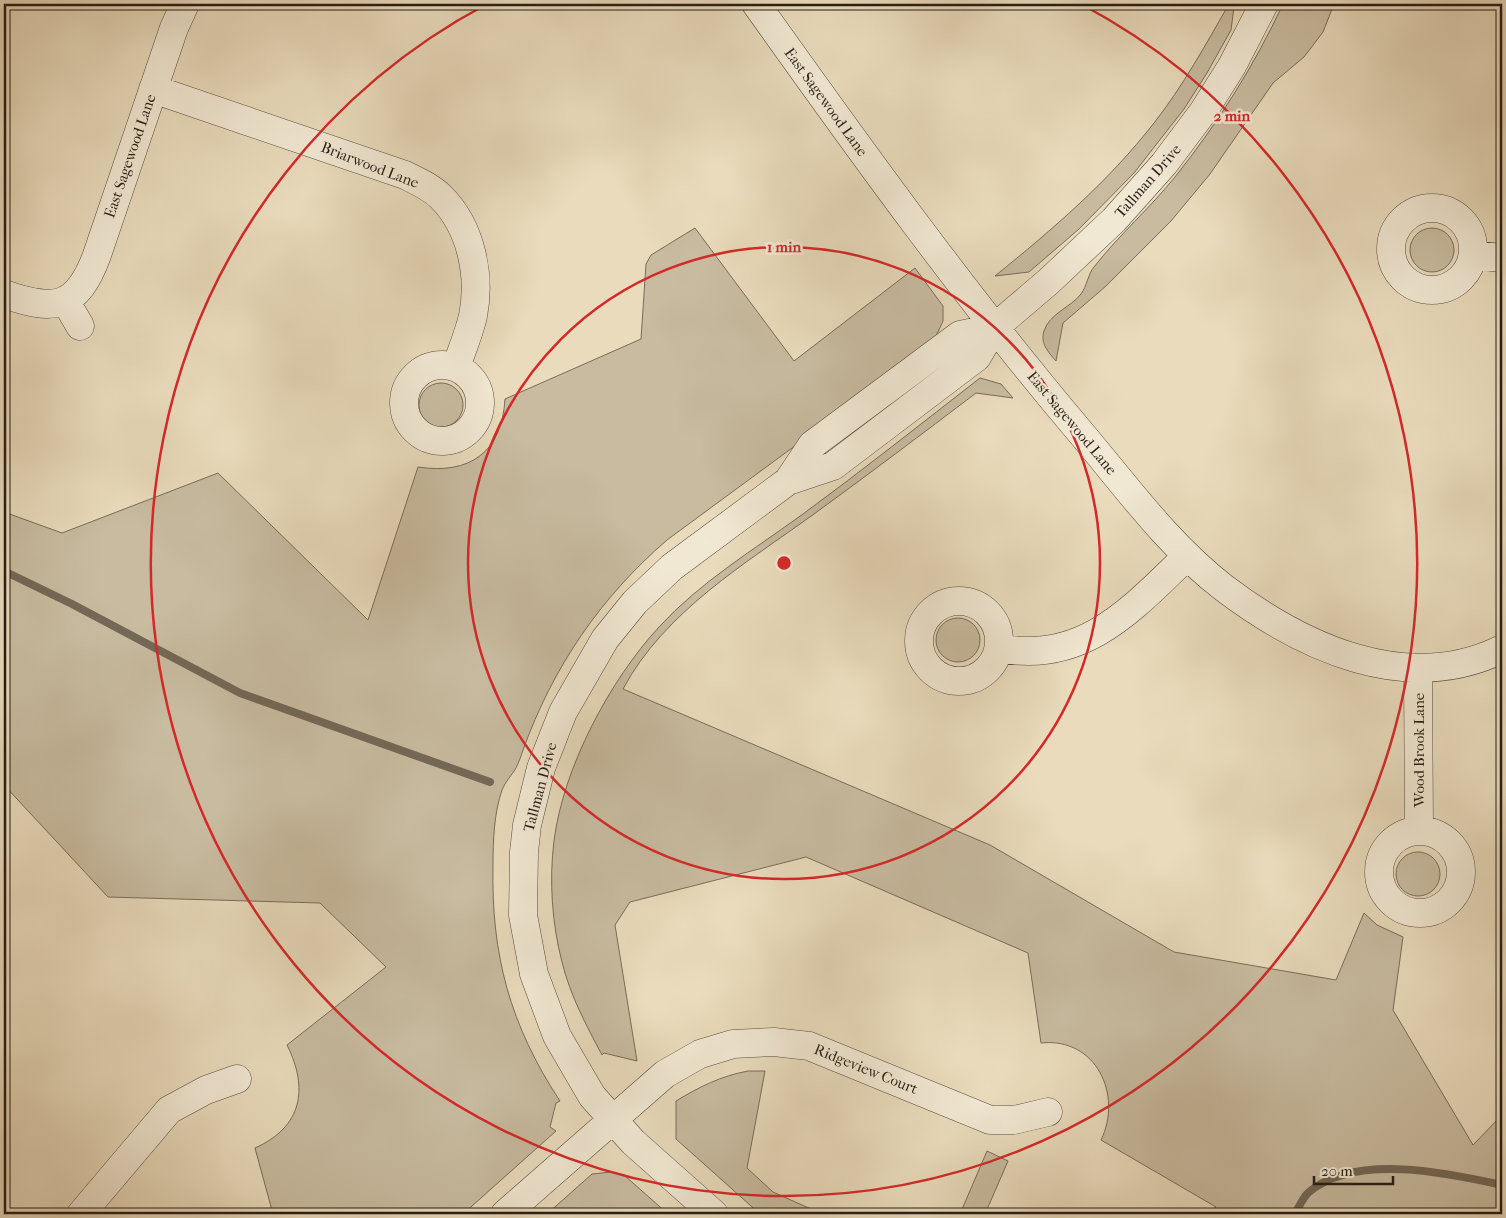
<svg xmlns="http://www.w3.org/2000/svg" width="1506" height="1218" viewBox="0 0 1506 1218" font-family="'IM FELL French Canon',serif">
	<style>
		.green { fill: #c8bba0; stroke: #786c5a }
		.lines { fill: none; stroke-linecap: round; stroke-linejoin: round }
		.stream { stroke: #746857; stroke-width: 8 }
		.minor-casing { stroke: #584c3f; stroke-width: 29 }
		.minor { stroke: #f1e8d3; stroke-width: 28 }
		.ring { fill: none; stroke: #d62828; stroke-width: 2.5 }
		.labels { text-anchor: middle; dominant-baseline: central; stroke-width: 5; stroke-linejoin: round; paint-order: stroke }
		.street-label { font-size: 15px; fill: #281d15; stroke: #f1e8d3 }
		.centre { fill: #d62828; stroke: #f1e8d3; stroke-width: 2.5 }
		.ring-label { font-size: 15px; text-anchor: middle; font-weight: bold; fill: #d62828; stroke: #f1e8d3; stroke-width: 5; stroke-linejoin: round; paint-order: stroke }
	</style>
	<rect width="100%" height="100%" fill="#e9dbbc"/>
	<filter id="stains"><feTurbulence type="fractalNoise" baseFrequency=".004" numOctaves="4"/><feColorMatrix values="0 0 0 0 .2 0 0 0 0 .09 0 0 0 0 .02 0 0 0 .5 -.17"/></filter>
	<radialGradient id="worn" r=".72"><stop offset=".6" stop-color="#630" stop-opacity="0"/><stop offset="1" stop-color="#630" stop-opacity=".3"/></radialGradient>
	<!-- green -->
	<path class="green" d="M1229 4H1234V7L1231 30 1207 73 1184 109 1134 173 1079 229 1029 272 995 276C1053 229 1108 182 1154 123 1183 86 1206 44 1229 4Z
		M1283 4H1334L1323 32 1304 57 1273 83 1210 174 1171 221 1106 286 1063 323 1056 361C1048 352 1040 343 1044 331 1049 314 1071 307 1081 294 1087 286 1088 274 1094 267 1119 235 1150 208 1175 177 1218 123 1254 66 1283 4Z
		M1410 250a22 22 0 1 1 44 0a22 22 0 1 1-44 0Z
		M695 228 794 361 915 268 943 306V321L932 345 667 540C600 598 553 667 523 750 521 756 519 762 516 768 512 775 505 782 502 790 494 813 493 841 493 865 491 955 510 1025 560 1101L556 1103 550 1127 556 1131 463 1214H273L255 1148C302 1127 309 1089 287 1045L386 967 320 903 108 897 4 785V512L62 533 218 473 368 620 418 467C470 475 502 452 505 399L641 339 646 264 651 255Z
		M980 378 1001 384 1013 398 976 393C922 434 869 474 814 514 745 564 665 611 623 689L990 845 1174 952 1336 980 1364 913 1377 925 1403 937 1393 1010 1473 1145 1502 1115V1214H1207L1216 1207 1101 1140C1123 1095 1096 1037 1041 1043L1028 953 806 857 630 902 615 925 637 1061 604 1053 602 1055C586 1025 570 995 562 962 552 924 549 880 554 841 563 768 610 680 659 627 700 582 755 549 803 514 863 470 922 423 980 378Z
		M419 405a22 22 0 1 1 44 0a22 22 0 1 1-44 0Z
		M936 640a22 22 0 1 1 44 0a22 22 0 1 1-44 0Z
		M1396 874a22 22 0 1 1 44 0a22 22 0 1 1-44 0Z
		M748 1071H765L747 1168 773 1192 822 1214H760L676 1139V1101C699 1087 721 1076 748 1071Z
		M987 1151 1008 1161 985 1214H960Z
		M611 1172 624 1175 668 1214H547L592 1174Z"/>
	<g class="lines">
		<!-- stream -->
		<path class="stream" d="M4 571 72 604 240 693 490 782
			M1295 1214C1299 1207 1303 1197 1309 1192 1356 1153 1448 1173 1502 1185"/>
		<defs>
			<path id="minor" d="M756 4C860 150 965 296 1081 433 1126 486 1168 545 1224 588 1302 647 1406 696 1502 649
				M153 89 405 175C417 181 431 187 441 197 471 227 481 275 473 316 469 333 462 350 456 367
				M1391 249a41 41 0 1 1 82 0a41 41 0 1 1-82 0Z
				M1473 255 1502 258
				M4 294C55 312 77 309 97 255L174 28 185 4
				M65 300 80 326
				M404 403a38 38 0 1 1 76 0a38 38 0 1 1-76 0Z
				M788 481 812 445 960 335 994 328
				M919 641a40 40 0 1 1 80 0a40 40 0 1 1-80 0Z
				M999 648C1083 665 1132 609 1187 556
				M1418 668 1419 831
				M1379 872a41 41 0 1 1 82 0a41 41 0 1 1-82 0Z
				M81 1214 169 1110 206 1090 237 1079
				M505 1214 665 1074 700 1054 733 1044 774 1042 809 1046 990 1120H1014L1048 1112
				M714 1214 633 1142 592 1096 557 1036 534 974 523 915 524 852 527 825 541 768 563 712 605 639 635 602 672 567 788 481 833 466 977 357 994 328 1048 282 1114 220 1164 164 1203 112 1232 66 1264 4"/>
		</defs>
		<!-- minor casing -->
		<use href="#minor" class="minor-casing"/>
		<!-- minor -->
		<use href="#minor" class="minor"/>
	</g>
	<!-- distance rings -->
	<g class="ring">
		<circle cx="784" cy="563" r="316"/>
		<path d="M1081 4A633 633 0 1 1 487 4"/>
	</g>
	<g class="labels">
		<!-- street labels -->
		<g class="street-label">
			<text transform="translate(826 102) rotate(54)">East Sagewood Lane</text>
			<text transform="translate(130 156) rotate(-71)">East Sagewood Lane</text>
			<text transform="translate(370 165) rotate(21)">Briarwood Lane</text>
			<text transform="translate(1148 181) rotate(-49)">Tallman Drive</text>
			<text transform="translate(1072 423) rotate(50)">East Sagewood Lane</text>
			<text transform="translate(1419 750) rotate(-90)">Wood Brook Lane</text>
			<text transform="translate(540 787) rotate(-75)">Tallman Drive</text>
			<text transform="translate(866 1069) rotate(22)">Ridgeview Court</text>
		</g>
	</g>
	<circle cx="784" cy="563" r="8" class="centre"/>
	<g class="ring-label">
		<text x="1232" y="121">2 min</text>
		<text x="784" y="252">1 min</text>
	</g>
	<!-- margin -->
	<rect width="1506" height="1218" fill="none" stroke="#e9dbbc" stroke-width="20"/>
	<rect x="5" y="5" width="1496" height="1208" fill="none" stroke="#281d15" stroke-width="2.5"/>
	<rect x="10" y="10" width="1486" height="1198" fill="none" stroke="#281d15"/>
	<!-- scale -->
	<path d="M1314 1176v8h79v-8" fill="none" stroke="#281d15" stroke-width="2.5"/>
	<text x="1321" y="1176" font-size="15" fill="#281d15" stroke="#f1e8d3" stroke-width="4" paint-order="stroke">20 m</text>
	<rect width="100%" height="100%" filter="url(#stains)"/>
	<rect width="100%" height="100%" fill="url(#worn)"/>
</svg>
